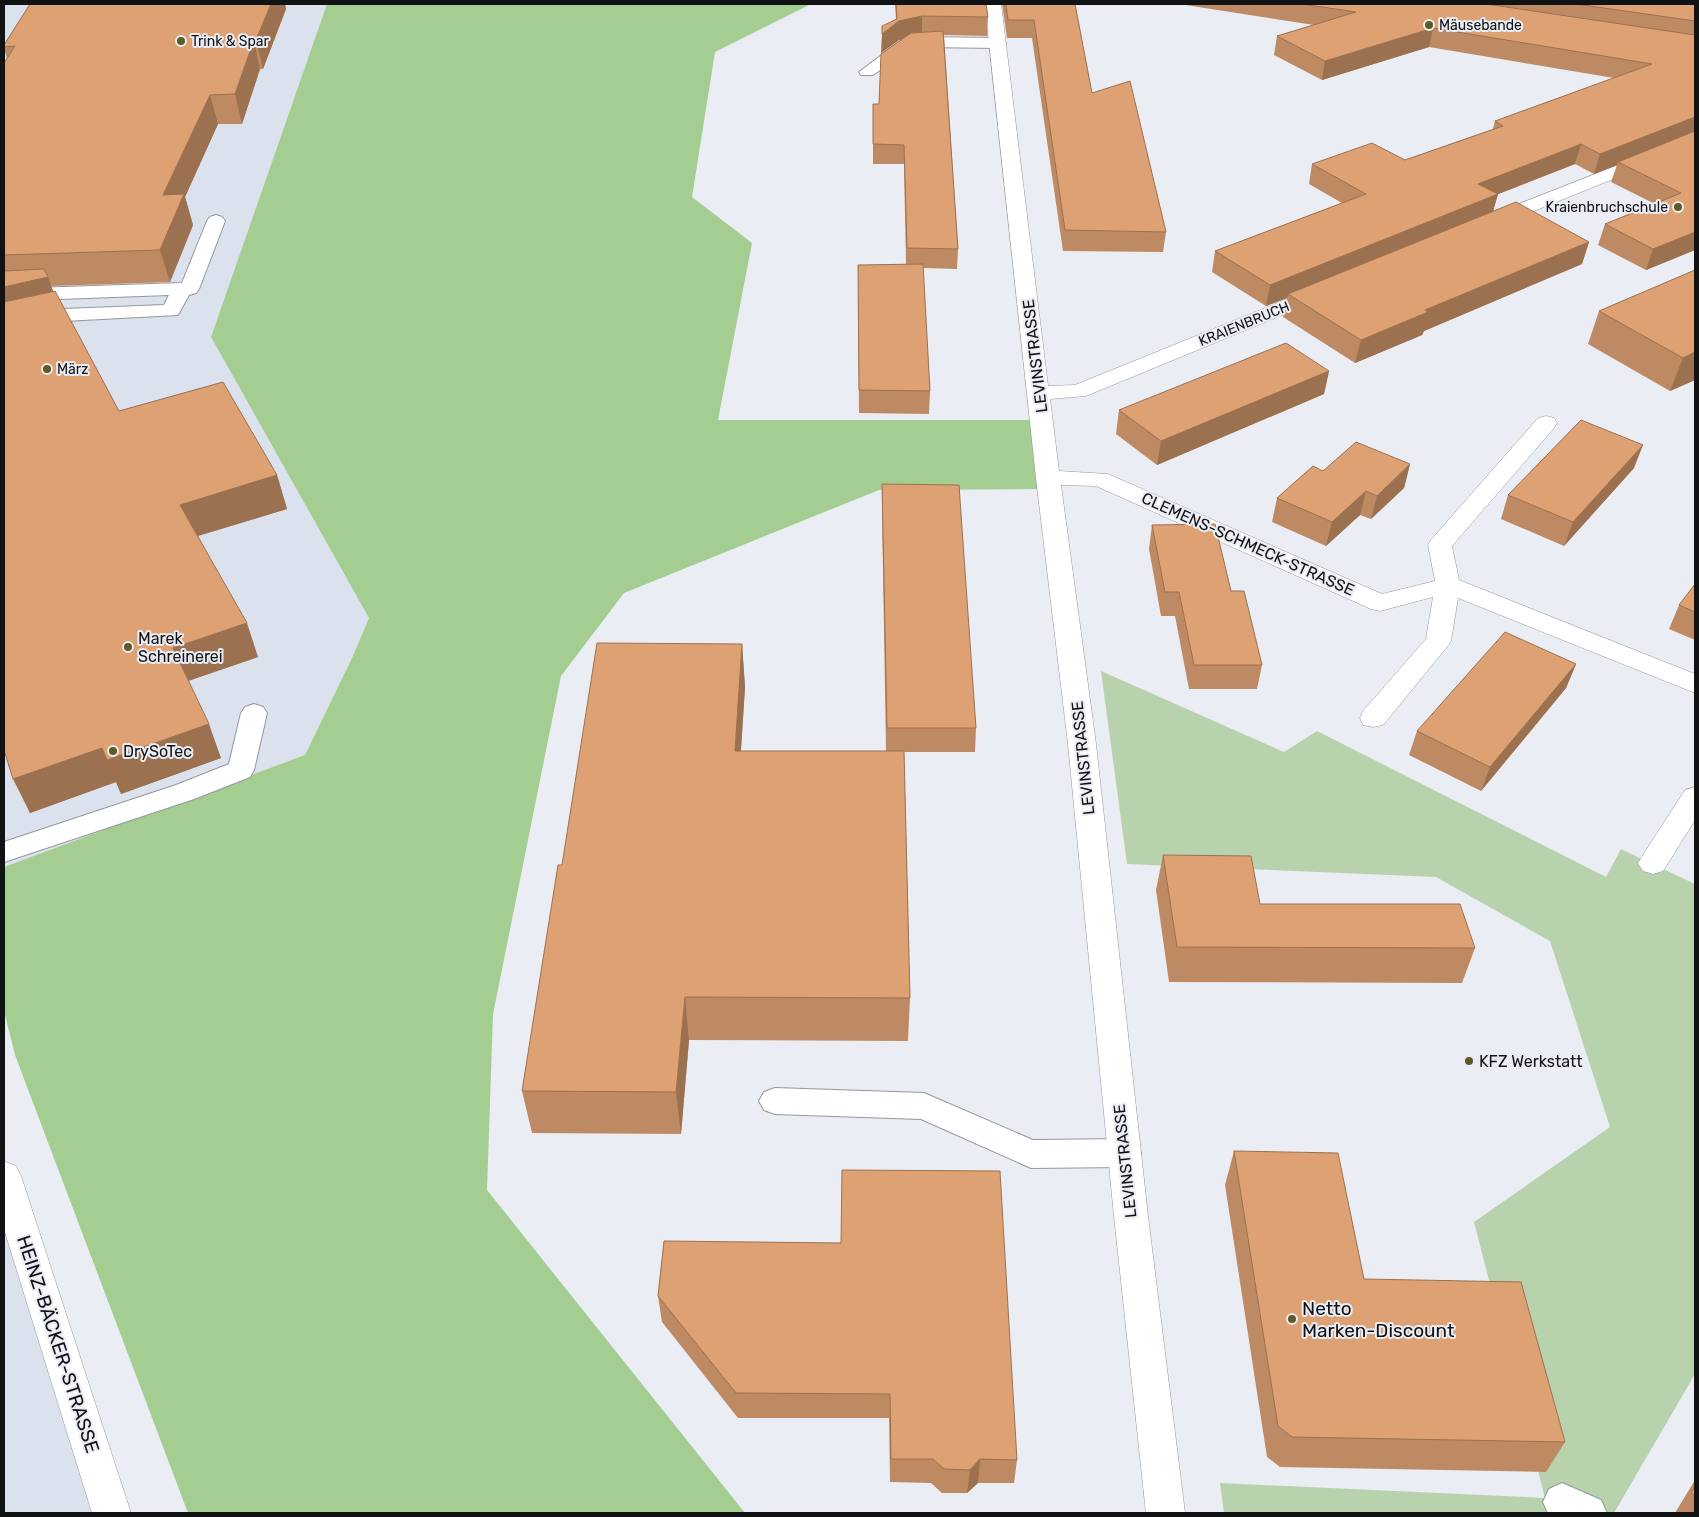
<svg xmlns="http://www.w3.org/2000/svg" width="1699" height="1517" viewBox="0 0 1699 1517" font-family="Rubik,sans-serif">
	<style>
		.built { fill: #dce1ee }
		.green { fill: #b8d2ad }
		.forest { fill: #a4ce91 }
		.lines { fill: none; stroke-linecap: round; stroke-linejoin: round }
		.lane-casing { stroke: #94979c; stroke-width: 2 }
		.street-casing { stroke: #94979c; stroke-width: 1 }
		.lane { fill: #fff; fill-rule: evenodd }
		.street { fill: #fff; fill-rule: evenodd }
		.wall { fill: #be8a63 }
		.shaded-wall { fill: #9b7150 }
		.building { fill: #dda173; stroke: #9b7150 }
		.poi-dot { fill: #5e5a26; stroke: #ebedf4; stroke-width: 2 }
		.labels { text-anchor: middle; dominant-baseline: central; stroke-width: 4; stroke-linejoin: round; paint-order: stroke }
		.far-poi-label { font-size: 14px; fill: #111214; stroke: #ebedf4; text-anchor: start }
		.far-street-label { font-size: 14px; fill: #111214; stroke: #ebedf4 }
		.street-label { font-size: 16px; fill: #111214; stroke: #ebedf4 }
		.poi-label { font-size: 16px; fill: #111214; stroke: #ebedf4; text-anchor: start }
		.near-poi-label { font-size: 19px; fill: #111214; stroke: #ebedf4; text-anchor: start }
		.near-street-label { font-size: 19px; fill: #111214; stroke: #ebedf4 }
	</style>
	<rect width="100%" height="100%" fill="#ebedf4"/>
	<!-- built -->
	<path class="built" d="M4 4H327L211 337 369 618 352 658 305 755 4 867Z
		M4 1161 111 1513H4Z"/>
	<!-- green -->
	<path class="green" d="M1101 671 1284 752 1317 731 1606 877 1621 849 1695 884V1374L1614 1513H1224L1220 1483 1545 1498 1474 1222 1610 1127 1550 941 1436 877 1127 864Z"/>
	<!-- forest -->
	<path class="forest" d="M327 4H811L715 52 692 197 752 243 718 420H1037L1046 489 879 490 624 593 561 676 493 1014 487 1190 745 1513H188L15 1055 4 1011V867L305 755 352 658 369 618 211 337Z"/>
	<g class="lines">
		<defs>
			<path id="lane" d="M922 37 998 38 1006 43 998 48 922 47 910 49 873 75H861L859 72 899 42Z
				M216 215 222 217 225 221 199 289 196 293 189 295 178 315 64 321 4 335V323L64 309 164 305 169 295 4 301V289L182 283 207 221 210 217Z
				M254 704 263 707 267 713 254 770 250 777 194 799 4 862V842L176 785 229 764 241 713 245 707Z
				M775 1088 924 1093 1033 1140 1125 1139 1136 1143 1141 1153 1136 1163 1125 1167 1031 1168 921 1119 775 1114 764 1110 759 1101 764 1092Z
				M1562 1483 1601 1500 1607 1513H1548L1543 1502 1549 1489Z"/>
			<path id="street" d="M985 4H1001L1048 386 1075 385 1312 289 1319 287 1326 289 1329 293 1326 297 1086 396 1050 399 1059 471 1108 474 1382 594 1435 581 1428 545 1431 540 1538 418 1546 416 1554 418 1557 423 1554 428 1452 546 1459 580 1695 674V693L1458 598 1451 641 1447 647 1383 725 1373 727 1363 725 1360 718 1363 711 1426 639 1433 597 1380 611 1371 609 1096 486 1061 485 1096 744 1148 1216 1185 1513H1146L1114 1216 1068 744 1036 478Z
				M1695 135V146L1497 226H1483L1480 222 1483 218Z
				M1695 787V820L1663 871 1653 874 1643 871 1638 863 1643 855 1685 790Z
				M4 1161 16 1166 21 1176 131 1513H92L4 1229Z"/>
		</defs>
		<!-- lane casing -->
		<use href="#lane" class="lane-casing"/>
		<!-- street casing -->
		<use href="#street" class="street-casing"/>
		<!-- lane -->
		<use href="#lane" class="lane"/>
		<!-- street -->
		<use href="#street" class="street"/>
	</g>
	<!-- wall -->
	<path class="wall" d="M30 4H285L286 9 263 69H260L242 124H218L185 197 193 225 170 282 51 286 53 291 119 411 277 475 287 509 198 536 258 657 188 681 221 758 121 794 116 782 30 813 4 750V63L7 58 4 49V45Z
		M895 4H986L988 17 987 36 944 35 958 249 957 269 923 268 930 391 929 414 859 413 858 287 906 264 904 164H873V104H879L901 40H899L881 53 896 20Z
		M1002 4H1075L1092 93 1166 232 1163 252 1063 251 1032 38H1007Z
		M1179 4H1695V250L1646 270 1598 245 1605 224 1655 204 1611 182 1617 165 1594 174 1575 164 1498 194 1493 211 1589 242 1582 264 1424 331 1422 335 1355 363 1283 317 1287 298 1266 306 1212 272 1215 251 1342 203 1309 184 1312 164 1405 160 1493 129 1495 121 1614 78 1429 47 1322 80 1274 55 1277 36 1314 25Z
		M1695 270V380L1670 391 1588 344 1599 311Z
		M1329 371 1324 394 1157 465 1116 434 1119 410Z
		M1410 464 1404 488 1371 519 1360 515 1326 546 1272 522 1277 498 1323 471Z
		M1634 468 1564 546 1501 519 1508 495Z
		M882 484 976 728 975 752H904L910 998 908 1041 689 1040 681 1134 532 1133 522 1091 562 865 742 644 745 687 741 751H886L882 508Z
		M1152 525 1231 591 1262 665 1257 689H1189L1175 616H1161L1149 549Z
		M1695 584V640L1669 629 1679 605Z
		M1576 664 1566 688 1481 791 1409 755 1417 731Z
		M1163 855 1260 904 1475 948 1462 983 1169 982 1156 890Z
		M1234 1151 1364 1279 1565 1442 1546 1472 1280 1467 1267 1457 1225 1185Z
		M664 1241 1017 1460 1014 1483H978L967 1493H942L931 1483 890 1482 889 1418H738L662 1322 658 1296Z
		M1695 1480V1513H1675Z"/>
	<!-- shaded-wall -->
	<path class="shaded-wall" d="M271 4H285L286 9 263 69 256 40Z
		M922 16V35L899 40 881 53 882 34 899 21Z
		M1433 28 1429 47 1322 80 1325 61Z
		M254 40 260 69 242 124 235 94Z
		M210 95 218 124 185 197 193 225 170 282 160 250 163 195Z
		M1695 117V134L1618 162 1617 165 1594 174 1600 154Z
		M1581 144 1575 164 1473 204 1478 184Z
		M1498 194 1492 215 1288 294 1287 298 1266 306 1270 285Z
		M1695 232V250L1646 270 1653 249Z
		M1589 242 1582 264 1424 331 1422 335 1355 363 1361 340 1425 310Z
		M48 277 59 308 4 322V287Z
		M1695 352V380L1670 391 1683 358Z
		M1329 371 1324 394 1157 465 1161 441Z
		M1643 445 1634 468 1564 546 1573 522Z
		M1410 464 1404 488 1371 519 1377 496Z
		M277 475 287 509 191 538 180 505Z
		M1366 491 1360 515 1326 546 1332 522Z
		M247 623 258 657 185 682 173 648Z
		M742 644 745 687 738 794 735 751Z
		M1576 664 1566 688 1481 791 1490 767Z
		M209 724 221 758 121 794 107 760Z
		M102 748 116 782 30 813 13 779Z
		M685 997 689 1040 681 1134 676 1092Z
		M980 1459 978 1483 967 1493 970 1470Z"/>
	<!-- building -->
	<path class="building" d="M30 4H271L256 40H254L235 94 210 95 163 195 184 194 160 250 4 255V63L15 46 4 47V45Z
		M896 4H986L988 17 922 16 899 21 882 34V26L897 19Z
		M1006 4H1075L1092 93 1130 81 1166 232 1065 230 1034 20H1008Z
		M1302 4H1486L1695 35V117L1600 154 1581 144 1478 184 1498 194 1270 285 1215 251 1366 194 1312 164 1372 143 1405 160 1503 126 1495 121 1652 64 1433 28 1325 61 1277 36 1356 12Z
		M1576 4H1695V21Z
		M943 31 958 249 907 248 904 145 873 144V104H879L881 54 911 33Z
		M1695 131V232L1653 249 1605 224 1681 193 1618 162Z
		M1516 202 1589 242 1425 310 1428 312 1361 340 1288 294Z
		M923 264 930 391 859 390 858 265Z
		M44 269 48 277 4 287V271Z
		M1695 270V352L1683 358 1599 311Z
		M55 291 119 411 223 382 277 475 180 505 247 623 173 648 209 724 107 760 102 748 13 779 4 750V302Z
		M1286 343 1329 371 1161 441 1119 410Z
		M1581 420 1643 445 1573 522 1508 495Z
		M1356 442 1410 464 1377 496 1366 491 1332 522 1277 498 1313 466 1323 471Z
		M882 484 959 485 976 728H887Z
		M1215 524 1231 591H1244L1262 665H1194L1179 592H1165L1152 525Z
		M1695 584V612L1679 605Z
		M1505 632 1576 664 1490 767 1417 731Z
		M597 643 742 644 735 751H904L910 998 685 997 676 1092 522 1091 558 865H562Z
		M1163 855 1251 856 1260 904H1460L1475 948 1177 947Z
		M1234 1151 1338 1153 1364 1279 1521 1282 1565 1442 1292 1437 1278 1426Z
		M842 1170 1000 1171 1017 1460 980 1459 970 1470 944 1469 933 1459H891L890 1394 736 1393 658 1296 664 1241 841 1243Z
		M1695 1486V1496L1691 1493Z"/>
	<!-- markers -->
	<g class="poi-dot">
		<circle cx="1429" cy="25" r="5"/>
		<circle cx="181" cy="41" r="5"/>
		<circle cx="1678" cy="207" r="5"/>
		<circle cx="47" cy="369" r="5"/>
		<circle cx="128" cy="647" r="5"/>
		<circle cx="113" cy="751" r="5"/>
		<circle cx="1469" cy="1061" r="5"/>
		<circle cx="1292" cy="1319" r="5"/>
	</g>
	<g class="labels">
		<!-- far-poi labels -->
		<g class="far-poi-label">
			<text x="1439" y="25">Mäusebande</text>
			<text x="191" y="41">Trink &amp; Spar</text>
			<text x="1668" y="207" text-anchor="end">Kraienbruchschule</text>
			<text x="57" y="369">März</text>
		</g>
		<!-- far-street labels -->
		<g class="far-street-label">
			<text transform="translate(1244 324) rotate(-22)">KRAIENBRUCH</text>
		</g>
		<!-- street labels -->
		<g class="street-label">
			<text transform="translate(1035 356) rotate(-97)">LEVINSTRASSE</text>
			<text transform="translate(1248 544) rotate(24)">CLEMENS-SCHMECK-STRASSE</text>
			<text transform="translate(1083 758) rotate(-96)">LEVINSTRASSE</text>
			<text transform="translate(1125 1161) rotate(-96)">LEVINSTRASSE</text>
		</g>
		<!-- poi labels -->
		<g class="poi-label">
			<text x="138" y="638">Marek<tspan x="138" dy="18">Schreinerei</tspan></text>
			<text x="123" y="751">DrySoTec</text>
			<text x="1479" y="1061">KFZ Werkstatt</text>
		</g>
		<!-- near-poi labels -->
		<g class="near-poi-label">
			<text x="1302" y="1308">Netto<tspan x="1302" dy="22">Marken-Discount</tspan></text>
		</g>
		<!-- near-street labels -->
		<g class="near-street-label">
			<text transform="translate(58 1344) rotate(72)">HEINZ-BÄCKER-STRASSE</text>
		</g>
	</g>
	<!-- border -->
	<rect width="1699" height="1517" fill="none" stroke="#111214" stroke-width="10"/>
</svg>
